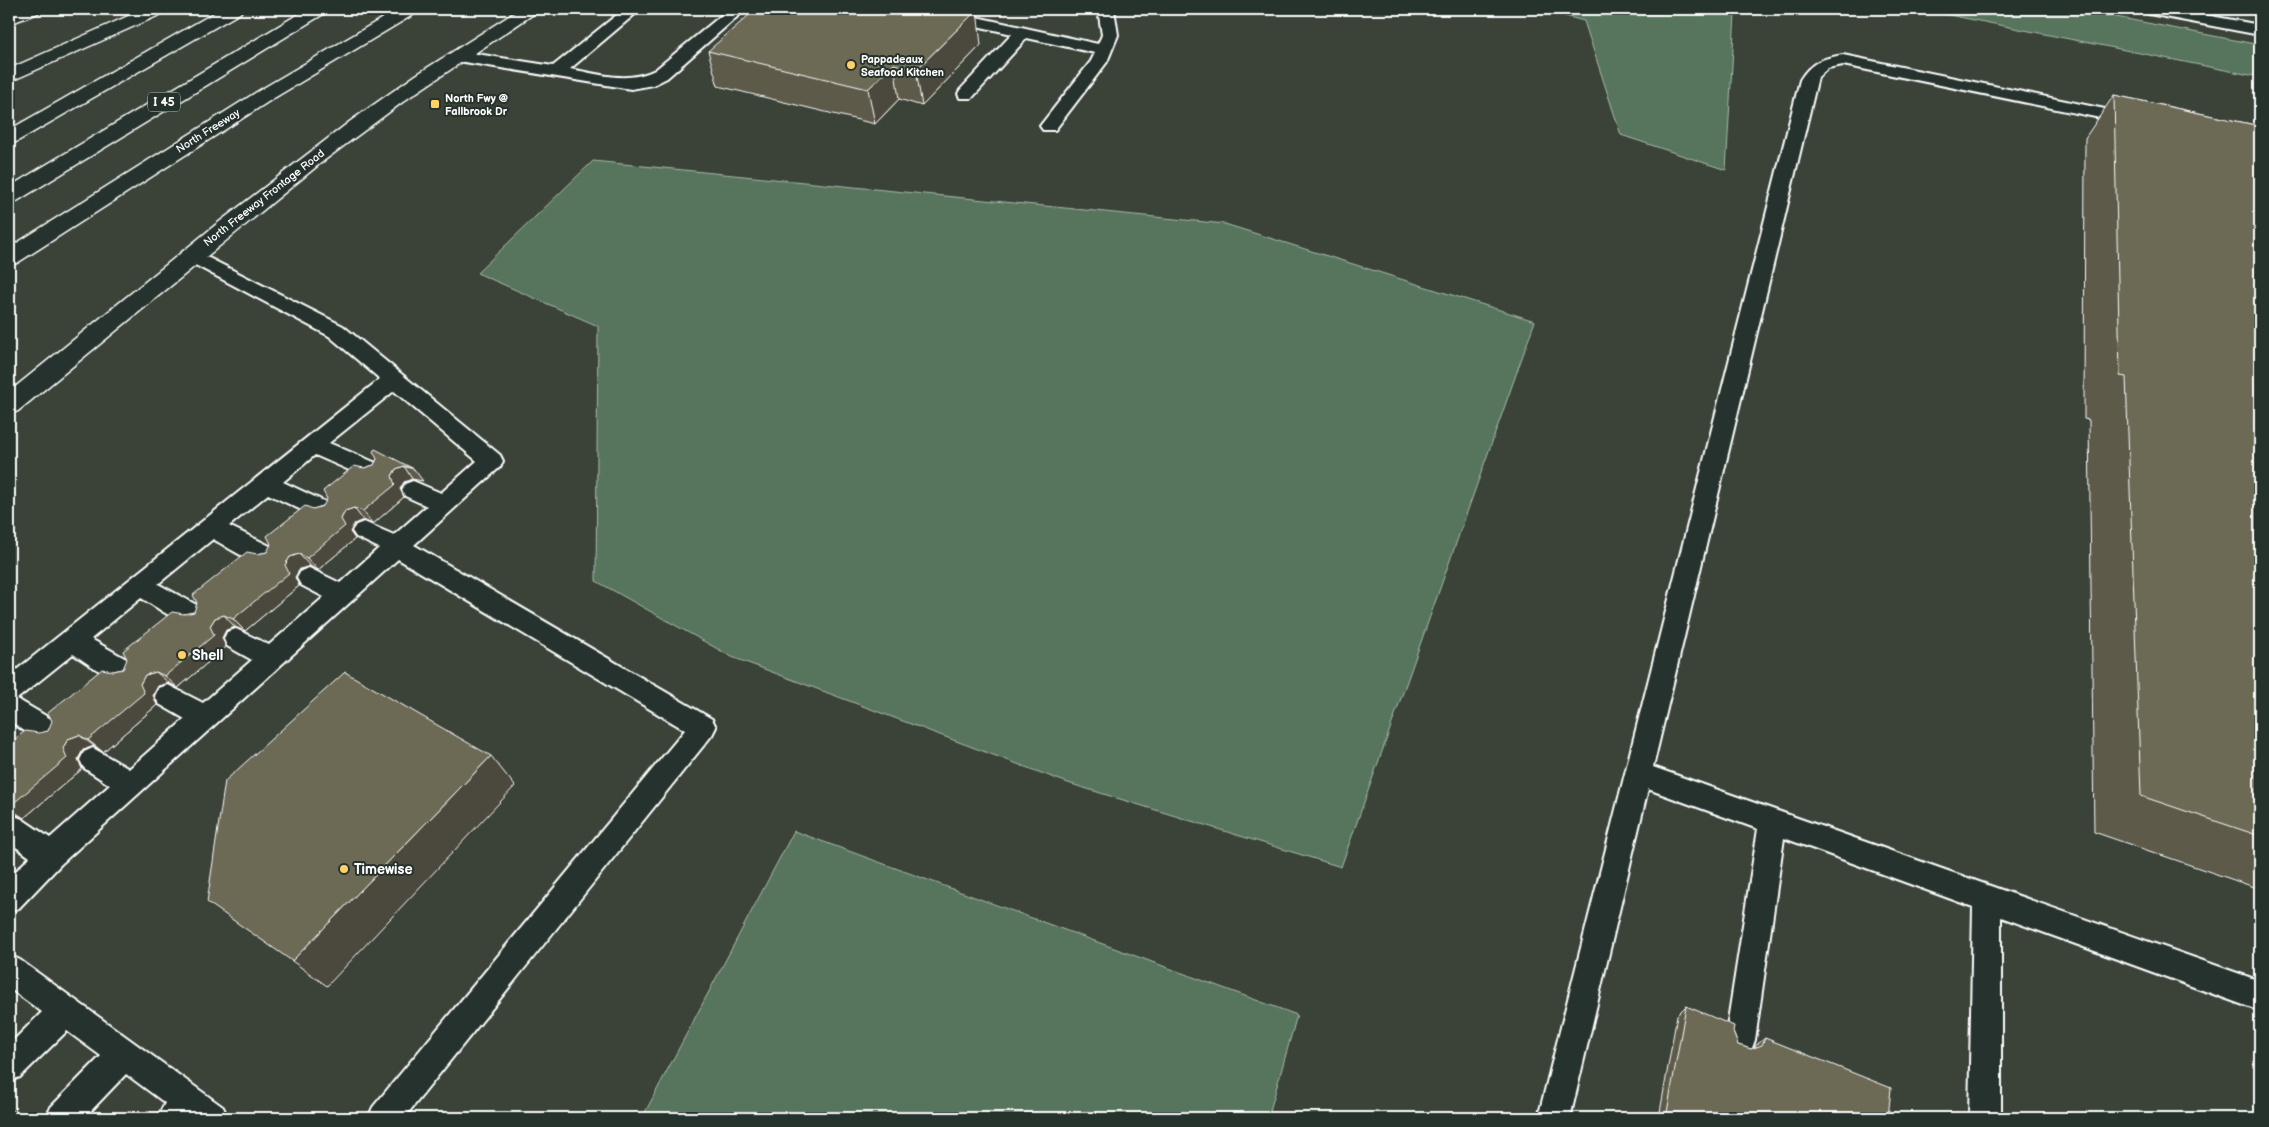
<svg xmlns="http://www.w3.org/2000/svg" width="2269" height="1127" viewBox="0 0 2269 1127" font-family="'Balsamiq Sans',sans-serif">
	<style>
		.green { fill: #56745c; stroke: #aabaae }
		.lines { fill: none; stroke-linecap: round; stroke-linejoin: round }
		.lane-casing { stroke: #fff; stroke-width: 4 }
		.secondary-casing { stroke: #fff; stroke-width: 3 }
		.highway-casing { stroke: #fff; stroke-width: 3 }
		.lane { fill: #26332d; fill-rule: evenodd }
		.secondary { fill: #26332d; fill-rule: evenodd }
		.highway { fill: #26332d; fill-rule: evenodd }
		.wall { fill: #5d5a49; stroke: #fff }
		.shaded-wall { fill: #4c4a3c; stroke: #fff }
		.building { fill: #6c6955; stroke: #fff }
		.poi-dot { fill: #ffd166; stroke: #26332d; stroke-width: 2 }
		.labels { text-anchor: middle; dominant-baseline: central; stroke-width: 4; stroke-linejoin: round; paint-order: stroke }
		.far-poi-label { font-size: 11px; font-weight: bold; fill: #fff; stroke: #26332d; text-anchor: start }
		.far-street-label { font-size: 11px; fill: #fff; stroke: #26332d }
		.shield { fill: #26332d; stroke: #bec2c0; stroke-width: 1 }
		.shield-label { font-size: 12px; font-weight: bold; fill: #fff }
		.poi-label { font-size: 14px; font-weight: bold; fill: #fff; stroke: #26332d; text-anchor: start }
	</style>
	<rect width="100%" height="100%" fill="#3b4339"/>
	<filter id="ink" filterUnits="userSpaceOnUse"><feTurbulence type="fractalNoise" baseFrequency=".02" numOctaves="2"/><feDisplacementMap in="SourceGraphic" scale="10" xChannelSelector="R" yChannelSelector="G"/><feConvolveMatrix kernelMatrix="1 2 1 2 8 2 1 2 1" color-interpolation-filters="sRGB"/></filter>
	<g filter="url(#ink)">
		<!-- green -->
		<path class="green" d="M1538 9H1740L1735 13 1726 170 1621 135 1584 21Z
			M1919 9H2075L2260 45V77Z
			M593 161 1225 224 1535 321 1341 867 1068 783 732 657 596 581 598 326 477 273Z
			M794 831 1297 1015 1268 1118H642Z"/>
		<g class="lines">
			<defs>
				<path id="lane" d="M624 9H641L570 69C599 74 627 84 655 70L729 9H746L667 78 653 85 631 89 458 61 450 56 458 51 553 66Z
					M912 9H940L1098 44 1102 35 1098 9H1114L1118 35 1107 62 1055 130H1043L1040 126 1091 61 1095 53 1027 38 972 98H960L958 94 960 90 1012 34 914 12Z
					M2141 9H2173L2260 25V35L2149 14Z
					M1843 55 2134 115 2140 116 2143 120 2140 124 2134 125 1843 65 1828 68 1818 77 1653 767 2260 981V1011L2001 917V1118H1969L1973 907 1784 838 1755 1040 1751 1051 1740 1055 1729 1051 1725 1040 1758 829 1648 789 1570 1118H1538L1800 80C1811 62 1823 58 1843 55Z
					M191 249 343 326 500 455 503 461 500 467 414 545 712 719 716 727 712 735 404 1118H368L373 1107 685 730 398 559 61 864 19 908 9 912V878L30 857 9 842V817L12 815 22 819 50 838 110 785 84 768 80 760 84 752 93 748 129 769 185 719 159 704 155 696 159 688 168 685 203 703 252 660 227 646 224 639 227 632 236 629 269 645 324 597 301 585 297 578 301 571 309 568 340 583 379 548 356 537 352 531 356 525 364 522 394 535 427 506 405 496 402 490 405 484 413 481 441 493 477 461 394 391 329 443 381 465 384 471 381 477 373 479 365 477 315 455 283 482 332 505 335 511 332 517 324 520 316 517 268 494 229 526 276 549 280 556 276 563C257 569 230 548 213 539L158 584 204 609 207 616 204 623C184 630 158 607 141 598L91 639 135 664 139 672 135 680C115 686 90 664 73 654L17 699 61 725 65 733 61 741C43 748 24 730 9 720V676L380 379 329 336 184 259 181 255 184 251Z
					M9 955 20 960 223 1107 228 1118H157L165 1103 126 1074 84 1118H46L51 1107 101 1056 67 1031 20 1077 9 1081V1045L42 1012 9 988Z"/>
				<path id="secondary" d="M17 9H41L38 13 9 24V12Z
					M520 9H541L408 98 322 162 18 411 9 414V392L218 223 352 120 416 75Z"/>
				<path id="highway" d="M144 9H167L164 13 9 82V69Z
					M221 9H243L240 13 16 142 9 144V130Z
					M307 9H328L325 13 17 201 9 202V187Z
					M398 9H419L416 13 274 98 17 263 9 265V248L260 90Z"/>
			</defs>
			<!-- lane casing -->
			<use href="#lane" class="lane-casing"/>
			<!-- secondary casing -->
			<use href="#secondary" class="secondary-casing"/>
			<!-- highway casing -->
			<use href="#highway" class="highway-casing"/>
			<!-- lane -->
			<use href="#lane" class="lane"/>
			<!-- secondary -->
			<use href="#secondary" class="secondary"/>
			<!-- highway -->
			<use href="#highway" class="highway"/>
		</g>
		<!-- wall -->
		<path class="wall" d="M981 45 922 106 899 99 875 124 718 86 708 51Z
			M2114 95 2260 126V889L2094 832 2089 420 2084 419 2085 138Z
			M377 459 414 469 423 481 412 479 404 482 400 489 404 497 373 524 363 520 354 524 350 532 355 539 318 570 310 566 300 569 295 577 299 586 245 631 235 627 226 630 222 638 226 647 178 688 169 683 158 686 153 695 157 705 103 752 94 746 83 750 78 759 82 769 24 818 13 813 9 815V744L48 731 113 671 123 669 184 614 194 612 257 554 267 552 313 509 323 506 364 468 374 465Z
			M1686 1006 1733 1032 1738 1045 1751 1049 1754 1047 1765 1038 1888 1118H1659L1677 1015Z"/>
		<!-- shaded-wall -->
		<path class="shaded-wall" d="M977 10 981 45 922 106 916 70Z
			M894 64 899 99 875 124 868 89Z
			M404 466 412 479 404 482 400 489 404 497 373 524 363 511 392 476 396 469Z
			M354 508 363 520 354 524 350 532 355 539 318 570 307 558 341 519 345 511Z
			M299 554 310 566 300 569 295 577 299 586 245 631 233 619 285 565 290 557Z
			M224 615 235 627 226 630 222 638 226 647 178 688 165 676 210 626 215 618Z
			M156 672 169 683 158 686 153 695 157 705 103 752 88 740 140 684 145 675Z
			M79 735 94 746 83 750 78 759 82 769 24 818 9 808V807L63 748 68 739Z
			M491 756 515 786 327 986 292 961Z
			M9 811 13 813 9 815Z
			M9 1108 22 1118H12L9 1116Z"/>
		<!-- building -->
		<path class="building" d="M756 9H970L977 10 916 70 894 64 868 89 708 51Z
			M2114 95 2260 126V836L2141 796 2126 377 2120 376Z
			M375 449 414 469 404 466 396 469 392 476 395 485 363 511 354 508 345 511 341 519 345 526 307 558 299 554 290 557 285 565 289 573 233 619 224 615 215 618 210 626 214 635 165 676 156 672 145 675 140 684 144 693 88 740 79 735 68 739 63 748 67 758 9 807V744L25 731 39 733 48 731 52 721 48 713 102 669 113 671 123 669 127 659 123 651 172 612 184 614 194 612 197 603 193 595 247 552 257 554 267 552 271 544 267 536 305 506 313 509 323 506 327 499 323 491 354 466 364 468 374 465 377 459 373 451Z
			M345 672 491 756 292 961 207 902 225 781Z
			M1686 1006 1734 1026 1733 1032 1738 1045 1751 1049 1762 1045 1765 1038 1891 1088 1888 1118H1666Z"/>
	</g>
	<!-- markers -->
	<g class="poi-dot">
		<circle cx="851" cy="65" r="5"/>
		<rect x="430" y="99" width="10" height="10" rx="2.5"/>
		<circle cx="182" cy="655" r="5"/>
		<circle cx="344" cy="869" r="5"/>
	</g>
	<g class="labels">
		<!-- far-poi labels -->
		<g class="far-poi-label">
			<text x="861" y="59">Pappadeaux<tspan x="861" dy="13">Seafood Kitchen</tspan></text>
			<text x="445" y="98">North Fwy @<tspan x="445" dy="13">Fallbrook Dr</tspan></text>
		</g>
		<!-- far-street labels -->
		<g class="far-street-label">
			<text transform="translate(208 131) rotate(-32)">North Freeway</text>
			<text transform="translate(264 198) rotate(-38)">North Freeway Frontage Road</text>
		</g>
		<!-- shield labels -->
		<rect class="shield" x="148" y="92.5" width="32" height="19" rx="4"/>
		<g class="shield-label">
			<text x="164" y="102">I 45</text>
		</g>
		<!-- poi labels -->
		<g class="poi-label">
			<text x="192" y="655">Shell</text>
			<text x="354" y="869">Timewise</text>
		</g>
	</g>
	<!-- margin -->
	<rect width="2269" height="1127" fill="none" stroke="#26332d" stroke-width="30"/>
	<rect x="15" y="15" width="2239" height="1097" fill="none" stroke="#fff" stroke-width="2" filter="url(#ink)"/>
</svg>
